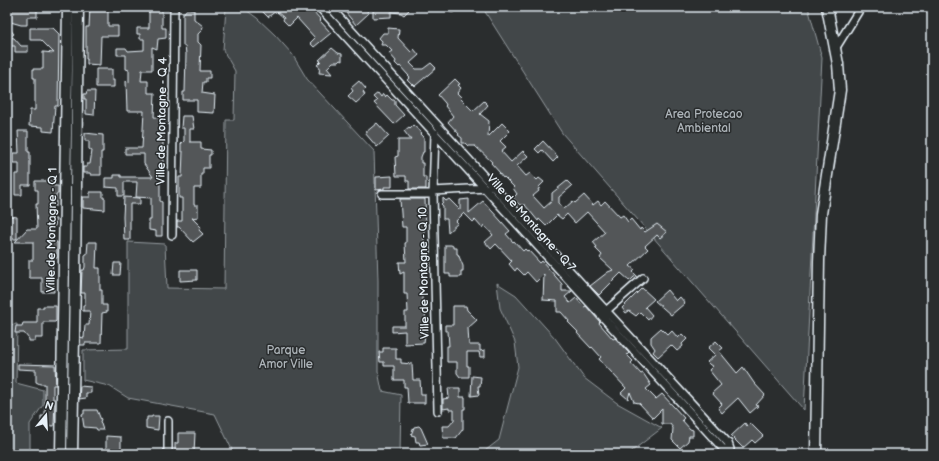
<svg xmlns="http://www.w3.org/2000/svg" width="939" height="461" viewBox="0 0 939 461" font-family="'Balsamiq Sans',sans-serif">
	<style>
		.green { fill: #424648; stroke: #959ca0 }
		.building { fill: #535759; stroke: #e8f1f8 }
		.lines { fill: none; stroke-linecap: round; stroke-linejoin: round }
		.lane-casing { stroke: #e8f1f8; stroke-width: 6 }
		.street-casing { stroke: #e8f1f8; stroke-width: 10 }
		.secondary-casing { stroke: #e8f1f8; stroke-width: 13 }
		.lane { stroke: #2a2d2e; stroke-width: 3.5 }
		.street { stroke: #2a2d2e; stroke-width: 7 }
		.secondary { stroke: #2a2d2e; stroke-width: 10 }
		.labels { text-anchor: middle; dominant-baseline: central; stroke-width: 3; stroke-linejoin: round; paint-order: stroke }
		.park-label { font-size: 12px; fill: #aeb5ba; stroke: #2a2d2e }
		.street-label { font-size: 12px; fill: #e8f1f8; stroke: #2a2d2e }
	</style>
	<rect width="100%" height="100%" fill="#2a2d2e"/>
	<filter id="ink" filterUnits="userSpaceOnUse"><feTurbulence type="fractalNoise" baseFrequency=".025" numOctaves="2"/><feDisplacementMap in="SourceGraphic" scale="8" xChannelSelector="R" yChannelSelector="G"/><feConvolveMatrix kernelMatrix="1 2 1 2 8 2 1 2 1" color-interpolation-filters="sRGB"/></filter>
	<g filter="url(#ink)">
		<!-- green -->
		<path class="green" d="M231 7H242L257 18 275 35 292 54 307 79 374 151 378 281V371L382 391 401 395 400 454H234L215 414 128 398 109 386 83 380V350L128 349V242L165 244 167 288 224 289 226 120H234L235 71 223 50 226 8Z
			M482 7H808L822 58 804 410 562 133Z
			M497 283 516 295 555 338 584 378 617 403 662 428 628 454H481L499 440 518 367 515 342 500 308Z
			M17 324 16 383 43 390V405L30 424V452L7 454V325Z"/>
		<!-- building -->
		<path class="building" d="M7 7H37V17H27V25H21L7 21Z
			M90 7H108V26H118V36H101L100 65 87 64V59H86V27H89Z
			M258 7H305L309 12 312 10 321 20 320 21 331 33 314 47 310 43 315 38 297 18 289 26 283 20 284 18 276 11 268 17Z
			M341 7H363L369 13 356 25Z
			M378 7H405L409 10 404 15 401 13 391 12V17L373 18V11Z
			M149 8H162V28H166V38L158 39 157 49 152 47V70H142L141 81H148V93H155L154 117 165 118V126H163V171L162 175H160V201L162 202V236H156V231L149 230V220H151V198L136 197 137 182H124V196H118V188L105 187V178H114V175H121V177H153L144 164V154H125V148H142L144 111H127L126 81 129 82V70L126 69V55H117V48H126L128 51 144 50V39H140V34H137V28H149Z
			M186 10H194V19L203 26 202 30 198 34V42L201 45 200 71H210V78H206V82H203L202 93 215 95 214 113 197 112V100H183V92H185L186 54 185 46H183V14Z
			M7 26 14 34 10 37 14 38 21 46H28V52H15V46H7Z
			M30 28H53L59 34 58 106H55L53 132 43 131V127L29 126 30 110H35V78H33V69H43V52L54 53 41 40H30Z
			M388 28 399 29 398 38 411 52 414 49 419 55 410 63 416 69H423L431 63 436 68 415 86 413 84 412 85 407 80 410 77 408 75 400 66 399 67 395 63 396 61 389 53 392 51 386 45H381L382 41 379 38 383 33H388Z
			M332 48 338 53 342 54V61L340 60 338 62H333L327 68 332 74 319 73 320 67 317 65 321 61 319 60Z
			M96 69H112V80H114V87H96Z
			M455 79 460 84 458 85 461 88 457 93 461 97 460 98 473 111 484 101 488 105 480 114 489 121 488 137 502 123 510 131 500 141 506 147 501 151 511 162 523 151 528 156 517 166 526 176 530 173 537 180 539 178 544 182 539 187 540 188 538 189 539 191 533 196 544 208 552 201V193L567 181 572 186 559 197V203L564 209 573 201 575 203 584 195 593 205 598 201 601 205 605 201 620 217 623 215 628 222 631 219 640 230 641 228 645 232 657 224 667 232 660 238 657 235 645 246 648 249 630 266 635 270 633 272 637 276 634 277 630 281 621 273 599 295 590 286 608 272 613 270 600 258 602 255 595 248 597 247 593 242 605 232 587 212 575 223 567 214 562 219 557 215 546 226 539 219 538 221 525 205H520L513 198 517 194 513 188 514 187 504 177 503 178 499 173H500L491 163 492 162 475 146H468L465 143H462V138L458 135 459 134 448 122 453 116 445 106 446 105 445 103 438 95Z
			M359 81 366 89 363 92 365 95 356 103 348 96 353 91 351 88Z
			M87 91H95L94 115 86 114V99H84V94H86Z
			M378 93 381 97 383 94 385 97 387 95 392 100H395V105L404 115 394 124 374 103 377 101 373 97Z
			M182 116H192L194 129H190V142H201V149L211 150V155H209V168H203V174H201V188H194V205H198V217L192 218 201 227 199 230 203 234 193 242 179 227H177V221H182V198H179V177H182L183 151H181V144L184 141V128H181Z
			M377 123 389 136 377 147 365 133Z
			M413 125 422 133 421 134 424 137V152H423L421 157V163H423V177H426V189H409V181H406V176H396L395 157 398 156V140H411L404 131 409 127 410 128Z
			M18 131H28V152H30V185H22V195H15V174H19V163H13V153H19Z
			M85 133 103 135V152H101V175H91L90 173H83V167H87V164H90L92 151 89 149V141H85Z
			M543 141 558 157 553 162 542 150 539 153 535 149Z
			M392 176V187H384V189L376 190V177Z
			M35 181H55L54 186H58V194H56V206H50V219H56L55 226 52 229V242H57V258H52L54 292H42V278H29V260H33V242H15L27 229H37L36 204H38V190H35Z
			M90 192H103V198H105V210L83 208V197H90Z
			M124 197 140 198V204H130V240H124L123 217Z
			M443 198 446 201 449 199 460 210V200L469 199V213L483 201 510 231 506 234 513 242 514 241 523 251 525 249 527 251 528 250 540 263 542 261 562 284V291H572L565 297 570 303 576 298 584 307 586 306 600 322 599 323 613 339 615 338 629 353 627 355 633 361 631 363 641 374 643 373 651 385 646 389 656 399 662 394 684 418 682 420 690 429 693 430V436H689L688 441 680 448 672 440 673 428 670 424H662V409L653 418 639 403 634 402 630 392 628 399 621 393 626 388 599 359 601 357 592 347 591 348 577 333 578 332 568 322 569 321 561 312H557V301L543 300 544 274 536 282 527 272 524 275 517 268 515 271 509 264 512 261 496 244 491 249 485 242 493 235 484 225 482 228 475 220 473 222 464 213 456 221 458 223 448 232 447 219H443V206L441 204 443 202Z
			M400 199H425L426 229H424V242L426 281H422V305H425L426 333H425L424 343 405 344V331L392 332V326H405V312H408L407 294H404V272L400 274 399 262H406L405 243H406V227H402Z
			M10 216 17 217V239H9Z
			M88 242H97L96 268H100V290H102V305H107V312L102 313 101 343H85V345H80V337L84 338 85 325H89L90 311H83V305H85V293H81L82 270H84L85 267V254H87Z
			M445 245H451L453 246V248H457V254H458L463 266V271H461V277H450V274H445Z
			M114 263H121L120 275H113Z
			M180 270H197V280L180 281Z
			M642 288 654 299 645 307 652 315 648 320 640 312 636 316 629 311 626 313 622 308Z
			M667 290 676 301 680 297 685 303 671 315 655 301Z
			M43 306H56V321L55 322H43V338H35V341H29V339L24 333H15L16 326H22L23 323H37V308H43Z
			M453 306H466L467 310 477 320 468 328 469 345H480V351L485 350V357H480L479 352H467V366H469V377H460L457 373V362H447V346H449L448 331H445V325H453Z
			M661 328 668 335 672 331 678 338 682 334 687 339 682 344 683 346 677 351 671 345 658 357 653 352 655 349 651 343V337Z
			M716 341 723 348 719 351 737 373 743 367 754 383 765 395 756 405 758 406 750 413 738 398 722 413 718 408 722 404 712 393 721 385 709 370 713 366 710 365 707 362 715 355 708 348Z
			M383 348H396V359H401V363L412 364 413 380H420L421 394H425V403H408L407 387H404V380H394V366H384V362H380L379 352H383Z
			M18 364 55 365 56 385H53V399H55L54 426 41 425V416H45V384H40L36 382V370L18 369Z
			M472 376 481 377 480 386H478L479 395 471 396Z
			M80 386 91 387V393H86V398L79 399Z
			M448 388H460V397H465V409H463V429L456 438H443L442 426H449L454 420V410H449V408L443 409V399L449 398Z
			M84 410H97L101 420 100 421 103 430H97L96 428 84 427 82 414H84Z
			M152 416H159L158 430 146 428V420H147V417H152Z
			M745 423 747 426 750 423 763 436 755 443 752 440 743 448 731 436Z
			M419 426 421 428 428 444 420 445 419 442H416L415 436 411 435 414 427Z
			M178 433H195L194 453 175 452V443H178Z
			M106 436 121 437V451H106Z"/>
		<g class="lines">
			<defs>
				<path id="lane" d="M442 7 452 10"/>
				<path id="street" d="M319 7 727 453
					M330 7 600 304 728 443 730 449 726 454
					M835 49 861 7
					M435 133 433 194 438 411
					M433 191 487 188
					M382 194H433
					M172 235 174 7
					M606 311 643 278
					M168 454V421"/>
				<path id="secondary" d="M61 454 68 7
					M72 454 75 278 78 7
					M816 454 819 261 821 214 840 90 838 64 827 7"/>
			</defs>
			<!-- lane casing -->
			<use href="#lane" class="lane-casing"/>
			<!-- street casing -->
			<use href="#street" class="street-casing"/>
			<!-- secondary casing -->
			<use href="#secondary" class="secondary-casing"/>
			<!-- lane -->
			<use href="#lane" class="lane"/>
			<!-- street -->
			<use href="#street" class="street"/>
			<!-- secondary -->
			<use href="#secondary" class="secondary"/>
		</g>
	</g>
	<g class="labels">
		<!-- park labels -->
		<g class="park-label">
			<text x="704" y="114">Area Protecao<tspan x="704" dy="14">Ambiental</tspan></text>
			<text x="286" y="350">Parque<tspan x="286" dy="14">Amor Ville</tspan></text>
		</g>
		<!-- street labels -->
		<g class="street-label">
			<text transform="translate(162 121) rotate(-89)">Ville de Montagne - Q 4</text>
			<text transform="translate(531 223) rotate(48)">Ville de Montagne - Q 7</text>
			<text transform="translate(52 230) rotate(-89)">Ville de Montagne - Q 1</text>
			<text transform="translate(424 273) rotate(-91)">Ville de Montagne - Q 10</text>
		</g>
	</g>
	<!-- margin -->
	<rect width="939" height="461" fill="none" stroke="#2a2d2e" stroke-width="24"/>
	<rect x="12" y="12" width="915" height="437" fill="none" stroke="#e8f1f8" stroke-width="1.5" filter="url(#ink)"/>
	<!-- north arrow -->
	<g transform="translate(46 415) rotate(18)" stroke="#2a2d2e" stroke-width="3" paint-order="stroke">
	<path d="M0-3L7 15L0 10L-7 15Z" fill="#e8f1f8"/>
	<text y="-6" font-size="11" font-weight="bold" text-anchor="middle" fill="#e8f1f8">N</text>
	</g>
</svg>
